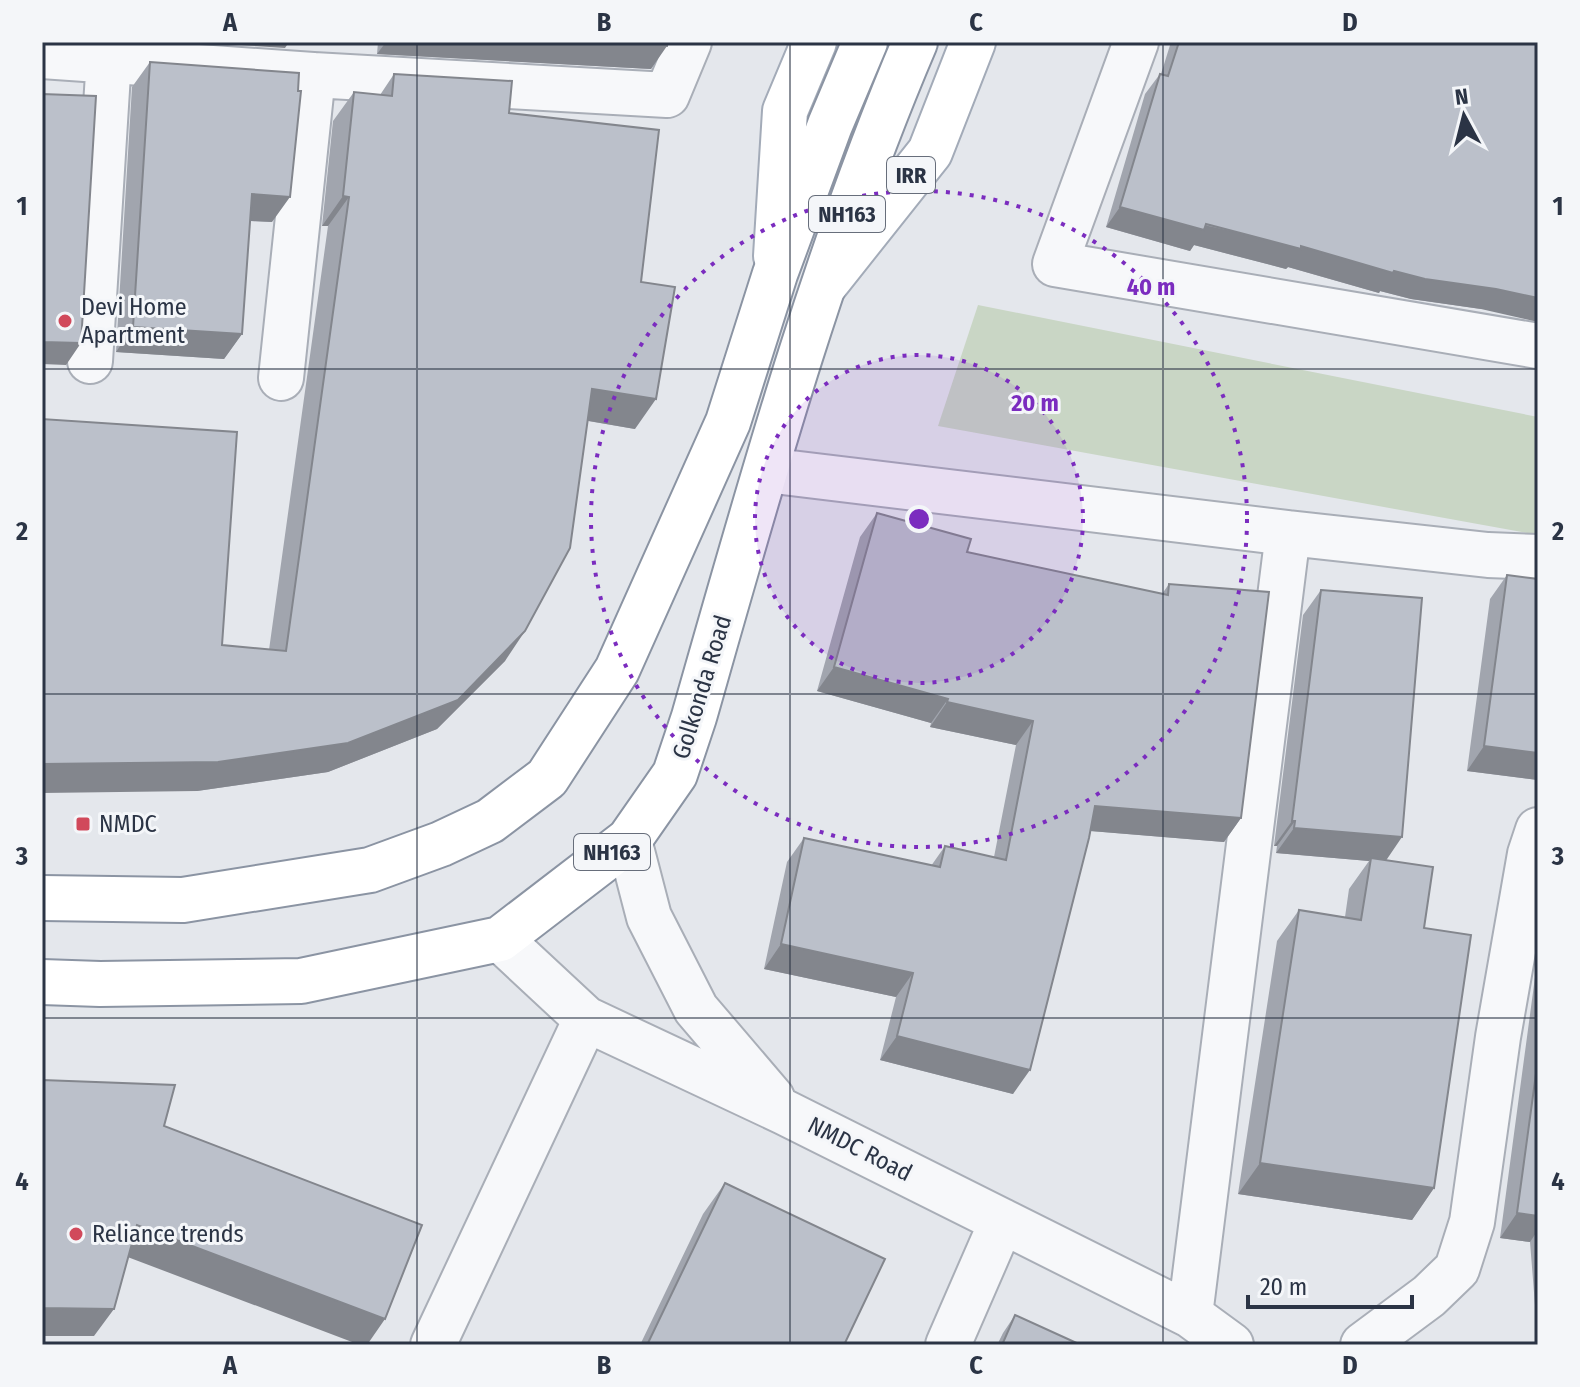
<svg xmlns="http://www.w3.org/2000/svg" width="1580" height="1387" viewBox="0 0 1580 1387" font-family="'Fira Sans Condensed',sans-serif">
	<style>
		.green { fill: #c9d6c5 }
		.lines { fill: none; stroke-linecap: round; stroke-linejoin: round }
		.minor-casing { stroke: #a9aeb7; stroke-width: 48 }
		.major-casing { stroke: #a3abb8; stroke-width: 48 }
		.highway-casing { stroke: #8b94a3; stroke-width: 48 }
		.minor { stroke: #f7f8fa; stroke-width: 44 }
		.major { stroke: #fff; stroke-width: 44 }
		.highway { stroke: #fff; stroke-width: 44 }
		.wall { fill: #a1a5ae }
		.shaded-wall { fill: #83868d }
		.building { fill: #bbc0ca; stroke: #83868d; stroke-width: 2 }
		.grid { fill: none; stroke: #2b3445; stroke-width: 2; stroke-opacity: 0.55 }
		.ring { fill: none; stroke: #7b2cbf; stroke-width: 4; stroke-dasharray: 4 8 }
		.poi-dot { fill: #d1495b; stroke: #f4f6f9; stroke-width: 3 }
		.labels { text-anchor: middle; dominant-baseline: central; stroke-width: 6; stroke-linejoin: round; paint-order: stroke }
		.shield { fill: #f4f6f9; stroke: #676e7b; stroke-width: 2 }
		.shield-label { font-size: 22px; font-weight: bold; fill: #2b3445 }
		.poi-label { font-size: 24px; fill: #2b3445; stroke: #f4f6f9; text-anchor: start }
		.street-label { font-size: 24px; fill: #2b3445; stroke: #f4f6f9 }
		.centre { fill: #7b2cbf; stroke: #f4f6f9; stroke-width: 4 }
		.ring-label { font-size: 24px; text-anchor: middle; font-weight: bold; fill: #7b2cbf; stroke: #f4f6f9; stroke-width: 6; stroke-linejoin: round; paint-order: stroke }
		.neatline { fill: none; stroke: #2b3445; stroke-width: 3 }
		.grid-label { font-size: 26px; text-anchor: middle; font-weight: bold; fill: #2b3445 }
	</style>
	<rect width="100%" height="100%" fill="#e4e7ec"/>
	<!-- green -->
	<path class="green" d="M978 305 1538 417V535L938 426Z"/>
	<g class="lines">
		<defs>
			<path id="minor" d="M1136 42 1055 264 1538 346
				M42 56 313 75 667 95 689 42
				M90 361 110 42
				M281 378 313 75
				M766 470 1288 533 1488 555 1538 557
				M629 840 649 917 696 1009 772 1098
				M500 939 586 1019 784 1112 1190 1315 1231 1345
				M1190 1315 1288 533
				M433 1345 586 1019
				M948 1345 1002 1221
				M1363 1345 1429 1296 1457 1269 1472 1222 1498 1037 1530 854 1538 830"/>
			<path id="major" d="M776 256 785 111 814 42
				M826 283 930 152 973 42"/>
			<path id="highway" d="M42 898 183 900 370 870 441 844 490 821 547 778 617 670 728 422 775 274 830 125 865 42
				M42 982 100 984 301 981 500 939 629 840 675 774 694 717C759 489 822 260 915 42"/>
		</defs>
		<!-- minor casing -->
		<use href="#minor" class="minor-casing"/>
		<!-- major casing -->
		<use href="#major" class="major-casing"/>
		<!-- highway casing -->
		<use href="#highway" class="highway-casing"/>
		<!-- minor -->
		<use href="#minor" class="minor"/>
		<!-- major -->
		<use href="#major" class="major"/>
		<!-- highway -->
		<use href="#highway" class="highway"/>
	</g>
	<!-- wall -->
	<path class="wall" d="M378 42H668L651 69 377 54Z
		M1171 42H1538L1481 309 1411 299 1380 291 1379 293 1288 267 1286 269 1194 245 1190 251 1106 227 1145 94 1160 74H1161Z
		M150 62 272 222 250 221 242 334 224 359 116 352 132 87Z
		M394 74 509 113 641 282 635 429 588 421 505 661 437 729 328 772 197 791 222 645 269 650 328 226H322L333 121 354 92 380 95Z
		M877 513 967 552 1162 594 1169 584 1241 818 1224 842 1091 831 1013 1094 880 1060 896 997 764 969 787 862 804 838 931 866 945 846 994 857 1016 745 930 727 931 723 817 691 860 537Z
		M1507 575 1538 780 1467 771 1490 599Z
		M1321 590 1386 860 1424 928 1434 1188 1412 1220 1238 1194 1277 941 1299 910 1345 917 1349 889 1369 861 1276 853 1277 846H1274L1303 615Z
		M1538 955V1343L1530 1242 1500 1238Z
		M725 1183 844 1345H640L703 1214Z
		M1015 1315 1081 1345H997L1003 1333Z"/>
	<!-- shaded-wall -->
	<path class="shaded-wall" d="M241 42H289L285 48 239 45Z
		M386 42H592L667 46 651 69 377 54Z
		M252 194 290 197 272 222 234 220Z
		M343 196 349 197 328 226H322Z
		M1120 207 1301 246 1394 271 1496 289 1538 298V322L1481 309 1411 299 1380 291 1379 293 1288 267 1286 269 1194 245 1190 251 1106 227Z
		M133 327 242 334 224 359 116 352Z
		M42 342 81 343 66 365 42 364Z
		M592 389 656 399 635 429 572 418Z
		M525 631 505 661 437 729 328 772 197 791 42 793V764Z
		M834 667 948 699 931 723 817 691Z
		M947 702 1033 721 1016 745 930 727Z
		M1484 746 1538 753V780L1467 771Z
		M1095 806 1241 818 1224 842 1078 830Z
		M1292 821H1295L1277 846H1274Z
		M1294 828 1402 837 1385 862 1371 858 1369 861 1276 853Z
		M781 944 913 973 896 997 764 969Z
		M897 1036 1030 1070 1013 1094 880 1060Z
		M1260 1163 1434 1188 1412 1220 1238 1194Z
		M1517 1213 1538 1216V1230L1530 1242 1500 1238Z
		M137 1225 385 1319 367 1345H360L117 1253Z
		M42 1308 114 1309 94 1336H42Z"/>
	<!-- building -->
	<path class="building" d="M592 42H668L667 46Z
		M1179 42H1538V298L1496 289 1425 279 1394 271 1393 273 1301 246V249L1206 224 1204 230 1120 207 1160 74 1168 76Z
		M150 62 299 73 298 91H301L290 197 252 194 242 334 133 327Z
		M394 74 512 81 509 113 659 130 641 282 675 287 656 399 592 389 570 548 525 631 458 700 348 743 218 762 42 764V419L237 432 222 645 286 651 349 197 343 196 354 92 392 96Z
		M42 94 96 96 81 343 42 342Z
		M877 513 971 539 967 552 1168 595 1169 584 1269 592 1241 818 1095 806 1089 838 1030 1070 897 1036 913 973 781 944 804 838 940 867 945 846 1006 860 1033 721 947 702 948 699 834 667Z
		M1507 575 1538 579V753L1484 746Z
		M1321 590 1422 598 1402 837 1294 828 1295 821H1292Z
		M1371 858 1433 867 1424 928 1471 935 1434 1188 1260 1163 1299 910 1361 920Z
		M1538 1059V1216L1517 1213Z
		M42 1080 175 1085 164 1126 422 1225 385 1319 137 1225 114 1309 42 1308Z
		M725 1183 885 1259 844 1345H647Z
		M1015 1315 1081 1345H1002Z"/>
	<!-- grid -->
	<path class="grid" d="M417 42V1345M790 42V1345M1163 42V1345M42 369H1538M42 694H1538M42 1018H1538"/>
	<!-- distance rings -->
	<circle cx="919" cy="519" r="164" fill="#7b2cbf" fill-opacity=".12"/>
	<g class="ring">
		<circle cx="919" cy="519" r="164"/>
		<circle cx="919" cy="519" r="328"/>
	</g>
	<!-- markers -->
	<g class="poi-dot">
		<circle cx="65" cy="321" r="8"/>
		<rect x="75" y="816" width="16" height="16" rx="4"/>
		<circle cx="76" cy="1234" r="8"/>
	</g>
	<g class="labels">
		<!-- shield labels -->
		<g class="shield">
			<rect x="887" y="157" width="48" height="36" rx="6"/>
			<rect x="809" y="196" width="76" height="36" rx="6"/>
			<rect x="574" y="834" width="76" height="36" rx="6"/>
		</g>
		<g class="shield-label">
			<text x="911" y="175">IRR</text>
			<text x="847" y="214">NH163</text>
			<text x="612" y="852">NH163</text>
		</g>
		<!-- poi labels -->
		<g class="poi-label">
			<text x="81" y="307">Devi Home<tspan x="81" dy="28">Apartment</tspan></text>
			<text x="99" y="824">NMDC</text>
			<text x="92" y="1234">Reliance trends</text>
		</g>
		<!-- street labels -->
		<g class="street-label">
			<text transform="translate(702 687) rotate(-73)">Golkonda Road</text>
			<text transform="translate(860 1149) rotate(27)">NMDC Road</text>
		</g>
	</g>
	<circle cx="919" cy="519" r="12" class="centre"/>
	<g class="ring-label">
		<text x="1151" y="295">40 m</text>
		<text x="1035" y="411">20 m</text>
	</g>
	<!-- border -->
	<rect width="1580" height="1387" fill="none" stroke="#f4f6f9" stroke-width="88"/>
	<!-- north arrow -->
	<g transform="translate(1464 116) rotate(353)" stroke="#f4f6f9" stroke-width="6" paint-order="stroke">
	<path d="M0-6L14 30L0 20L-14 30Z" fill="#2b3445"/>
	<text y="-12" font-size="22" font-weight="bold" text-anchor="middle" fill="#2b3445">N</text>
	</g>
	<!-- scale -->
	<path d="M1248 1295v12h164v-12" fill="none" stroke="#2b3445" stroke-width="4"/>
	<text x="1260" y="1295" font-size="24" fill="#2b3445" stroke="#f4f6f9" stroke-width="6" paint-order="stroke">20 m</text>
	<rect x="44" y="44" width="1492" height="1299" class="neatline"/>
	<g class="grid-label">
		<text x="230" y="31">A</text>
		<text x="604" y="31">B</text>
		<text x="976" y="31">C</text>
		<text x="1350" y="31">D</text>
		<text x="22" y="215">1</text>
		<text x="1558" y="215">1</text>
		<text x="22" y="540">2</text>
		<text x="1558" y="540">2</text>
		<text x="22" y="865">3</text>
		<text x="1558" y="865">3</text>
		<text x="22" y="1190">4</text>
		<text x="1558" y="1190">4</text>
		<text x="230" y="1374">A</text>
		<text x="604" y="1374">B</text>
		<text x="976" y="1374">C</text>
		<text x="1350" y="1374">D</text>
	</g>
</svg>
